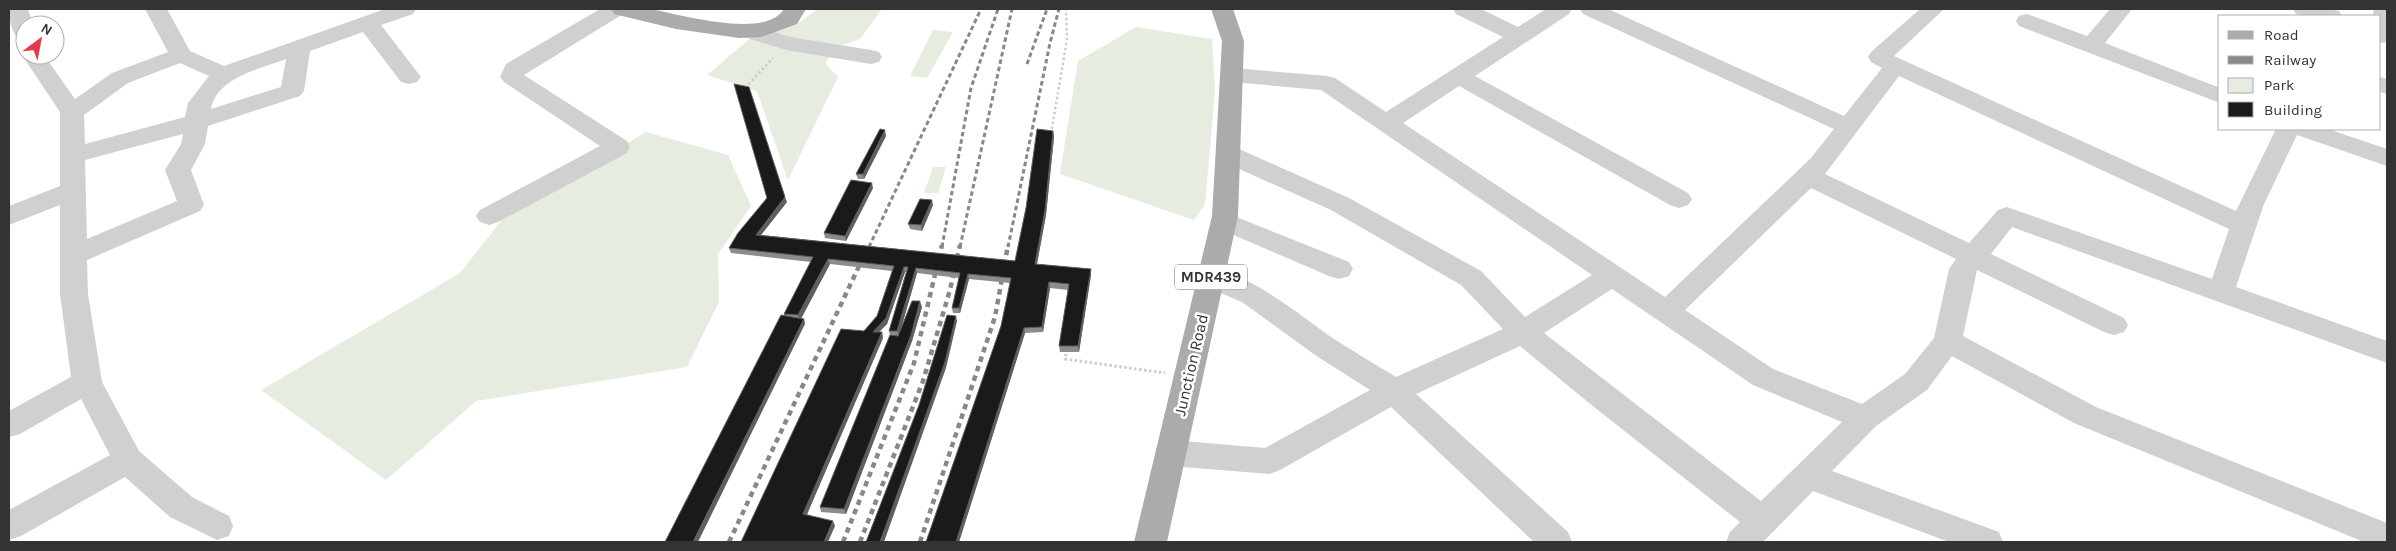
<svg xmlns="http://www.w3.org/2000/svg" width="2396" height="551" viewBox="0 0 2396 551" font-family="Karla,sans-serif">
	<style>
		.green { fill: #e6ecdf }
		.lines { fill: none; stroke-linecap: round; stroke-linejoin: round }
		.path-far1 { stroke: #cdcdcd; stroke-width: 2.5; stroke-dasharray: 2.5 2.5; stroke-linecap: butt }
		.path { stroke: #cdcdcd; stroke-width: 3; stroke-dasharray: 2.5 2.5; stroke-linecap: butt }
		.minor { fill: #d0d0d0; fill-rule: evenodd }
		.major { fill: #ababab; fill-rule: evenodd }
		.rail-far1 { stroke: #888; stroke-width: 3; stroke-dasharray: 4.5 3; stroke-linecap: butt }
		.rail { stroke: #888; stroke-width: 4.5; stroke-dasharray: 5.5 4.5; stroke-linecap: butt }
		.wall { fill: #8c8c8c }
		.shaded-wall { fill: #5f5f5f }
		.building { fill: #1a1a1a; stroke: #5f5f5f }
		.labels { text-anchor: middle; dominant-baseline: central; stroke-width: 5; stroke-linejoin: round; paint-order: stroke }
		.shield { fill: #fff; stroke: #707070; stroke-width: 1 }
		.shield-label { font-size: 15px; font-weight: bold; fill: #333 }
		.street-label { font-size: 16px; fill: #333; stroke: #fff }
	</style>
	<rect width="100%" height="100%" fill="#fff"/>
	<!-- green -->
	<path class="green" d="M817 9H882L860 39 839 46 825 63 838 77 788 180 757 91 707 75 753 36 800 22Z
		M1136 27 1212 39 1215 92 1205 204 1194 220 1060 174 1078 61Z
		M933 30 953 32 927 78 910 76Z
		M646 132 728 155 751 206 718 254 719 302 687 367 476 401 386 480 261 390 460 273 505 216Z
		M933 167H946L938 193H924Z"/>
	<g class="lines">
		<!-- path-far1 -->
		<path class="path-far1" d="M745 88 773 58
			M1051 134 1067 39 1066 9"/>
		<!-- path -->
		<path class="path" d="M1067 349 1065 359 1165 373"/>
		<!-- minor -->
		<path class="minor" d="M9 9H28L33 25H25V40L17 38C11 29 9 19 9 9Z
			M145 9H167L190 51 224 66 385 9H416L413 14 381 25 421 77 417 82 409 84 401 82 363 32 310 51 304 91 300 96 208 126 205 144 191 170 204 205 200 211 87 260 88 294 102 382 139 451 192 497 229 516 233 526 229 536 217 540 170 517 125 477 21 536 9 540V510L110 455 81 399 20 434 9 437V411L71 377 60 294V205L9 225V206L60 186V112L22 55 25 50V55H44L75 99 112 73 168 52ZM286 59 281 87 211 109C216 78 260 69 286 59ZM180 63 209 76 188 103 185 117 85 144 84 115 128 83ZM183 134 181 144 165 170 177 201 87 239 85 160Z
			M600 9H626L623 14 524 75 627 141 630 147 627 153 498 222 489 225 480 222 476 216 480 210 600 146 504 82 500 77 506 64Z
			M1453 9H1481L1518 27 1546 9H1572L1569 14 1475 76 1688 193 1692 199 1688 205 1679 208 1670 205 1459 86 1403 123 1665 297 1811 158 1834 129 1583 14 1580 9H1608L1844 116 1882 68 1871 62 1868 57 1871 52 1920 9H1944L1894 56 2236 211 2276 129H2328L2387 149V166L2297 135 2264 204 2236 287 2387 341V363L2012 227 1991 254 2124 318 2128 325 2124 332 2114 335 2104 332 1977 270 1963 336 2096 407 2387 523V542H2364L2074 423 1952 356 1927 390 1876 426 1832 471 1999 532 2003 542H1949L1813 491 1763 542H1726L1730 532 1740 522 1589 403 1520 346 1416 394 1568 532 1572 542H1534L1391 407 1280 470 1269 474 1171 466 1160 462 1155 453 1160 444 1171 440 1265 448 1370 390 1315 355 1242 302 1201 285 1197 278 1201 271C1236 261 1305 319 1334 339 1354 352 1375 364 1396 377L1503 329 1461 285 1331 210 1219 160 1216 154 1219 148 1228 146 1237 148 1349 198 1481 271 1525 317 1592 275 1321 90 1232 82 1224 80 1220 75 1224 70 1232 68 1327 76 1335 78 1386 112 1503 37 1456 14ZM1899 76 2229 229 2212 279 2007 207 1998 210 1969 243 1825 174ZM1811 188 1956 259 1949 269 1934 338 1905 374 1862 404 1773 369 1685 310ZM1612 289 1753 385 1842 422 1761 501 1544 333Z
			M2110 9H2132L2105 43 2220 88V103L2019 26 2016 21 2019 16 2027 14 2087 36Z
			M2293 9H2329L2339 11 2342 16H2306L2296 14Z
			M2374 9H2387V42L2380 43V16H2373Z
			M749 24 790 37 871 50 879 52 882 57 879 62 871 64 786 50 741 36 738 31 741 26Z
			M2380 77 2387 79V94L2380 92Z
			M1224 212 1349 262 1353 269 1349 276 1339 279 1329 276 1215 227 1211 221 1215 215Z"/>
		<!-- major -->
		<path class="major" d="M611 9C623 8 638 7 650 9 680 14 765 40 784 9H806L797 24 761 37 739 38 676 29 614 14Z
			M1211 9H1233L1244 41 1238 216 1167 542H1134L1212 216 1222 41Z"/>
		<!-- rail-far1 -->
		<path class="rail-far1" d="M1027 64 1047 9
			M869 247 981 9
			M942 247 971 88 998 9
			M960 247 1012 9
			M1008 247 1050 43 1059 9"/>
		<!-- rail -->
		<path class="rail" d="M729 542 869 245
			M843 542 914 363 942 245
			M860 542 923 381 950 290 960 245
			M920 542 995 317 1008 245"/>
	</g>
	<!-- wall -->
	<path class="wall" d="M1053 131 1054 137 1046 215 1037 264 1091 269V275L1079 352H1060L1059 346 1068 290 1050 288 1043 332 1025 333 959 542H926L1001 326 1010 283 969 279 960 313H953L952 308 959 278 917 273 900 331 922 307 912 341 846 514 821 512 820 507 890 335 889 331 906 272H905L887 324 879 332H882L883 338 807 514 835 526 741 542 864 331 877 316 892 271 830 264 801 318 804 319 805 324 784 316V314L811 262 731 253 729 248 787 202 761 235 1015 261Z
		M886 136 864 179H858L856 174Z
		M873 188 846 241 825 238 824 233Z
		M933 205 922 231 910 229 908 224Z"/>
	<!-- shaded-wall -->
	<path class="shaded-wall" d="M885 130 886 136 864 179 863 174Z
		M1053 131 1054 137 1046 215 1036 269 1035 264Z
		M872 183 873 188 846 241 845 236Z
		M785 197 787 202 757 240 756 235Z
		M932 200 933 205 922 231 921 225Z
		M828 259 830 264 800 321 798 315Z
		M904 267 905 272 887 324 874 337 873 332Z
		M916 268 917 273 899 336 897 331Z
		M1091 269V275L1079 352 1078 346Z
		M968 274 969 279 960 313 959 308Z
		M1049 282 1050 288 1043 332 1042 327Z
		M920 301 922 307 912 341 846 514 844 509Z
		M956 316 957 321 946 368 884 542H880Z
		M804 319 805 324 698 542H693Z
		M1024 328 1025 333 959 542H956Z
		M882 332 883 338 805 519 803 514Z
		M833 521 835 526 828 542H824Z"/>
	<!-- building -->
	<path class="building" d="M734 84 749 87 785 197 756 235 1015 261 1026 208 1037 129 1053 131 1045 210 1035 264 1091 269 1078 346H1059L1069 284 1049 282 1042 327 1024 328 956 542H926L1001 326 1011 278 968 274 959 308H952L960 273 916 268 897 331H889L908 267H904L886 318 873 332H882L803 514 833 521 824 542H741L841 329 864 331 877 316 894 266 828 259 798 315 784 314 813 257 729 248 738 233 767 198Z
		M880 129 885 130 863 174H856Z
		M851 180 872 183 845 236 824 233Z
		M920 199 932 200 921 225 908 224Z
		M912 301H920L911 335 844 509 820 507 890 335 898 336Z
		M781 315 804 319 693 542H665Z
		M947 315 956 316 945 362 880 542H866L919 405Z"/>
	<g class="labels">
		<!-- shield labels -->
		<rect class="shield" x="1175" y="264.5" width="72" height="25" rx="4"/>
		<g class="shield-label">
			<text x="1211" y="277">MDR439</text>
		</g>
		<!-- street labels -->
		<g class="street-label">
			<text transform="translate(1191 365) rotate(-77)">Junction Road</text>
		</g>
	</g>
	<!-- border -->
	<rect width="2396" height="551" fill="none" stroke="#333333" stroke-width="20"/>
	<!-- legend -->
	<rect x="2218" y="15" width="162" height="115" fill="#ffffff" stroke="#adadad"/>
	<rect x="2228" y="31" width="25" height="8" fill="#ababab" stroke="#adadad"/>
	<text x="2264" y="40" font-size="15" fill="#333333">Road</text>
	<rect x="2228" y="56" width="25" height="8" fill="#888888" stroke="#adadad"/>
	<text x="2264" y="65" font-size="15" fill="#333333">Railway</text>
	<rect x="2228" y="78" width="25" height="15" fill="#e6ecdf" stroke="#adadad"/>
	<text x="2264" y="90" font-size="15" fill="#333333">Park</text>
	<rect x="2228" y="102" width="25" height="15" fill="#1a1a1a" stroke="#adadad"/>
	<text x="2264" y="115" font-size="15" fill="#333333">Building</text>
	<!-- north arrow -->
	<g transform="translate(40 40) rotate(32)"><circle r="24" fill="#ffffff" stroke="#adadad"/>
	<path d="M0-4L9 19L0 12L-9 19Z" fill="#e63946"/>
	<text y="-8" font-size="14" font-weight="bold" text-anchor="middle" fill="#333333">N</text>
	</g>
</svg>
